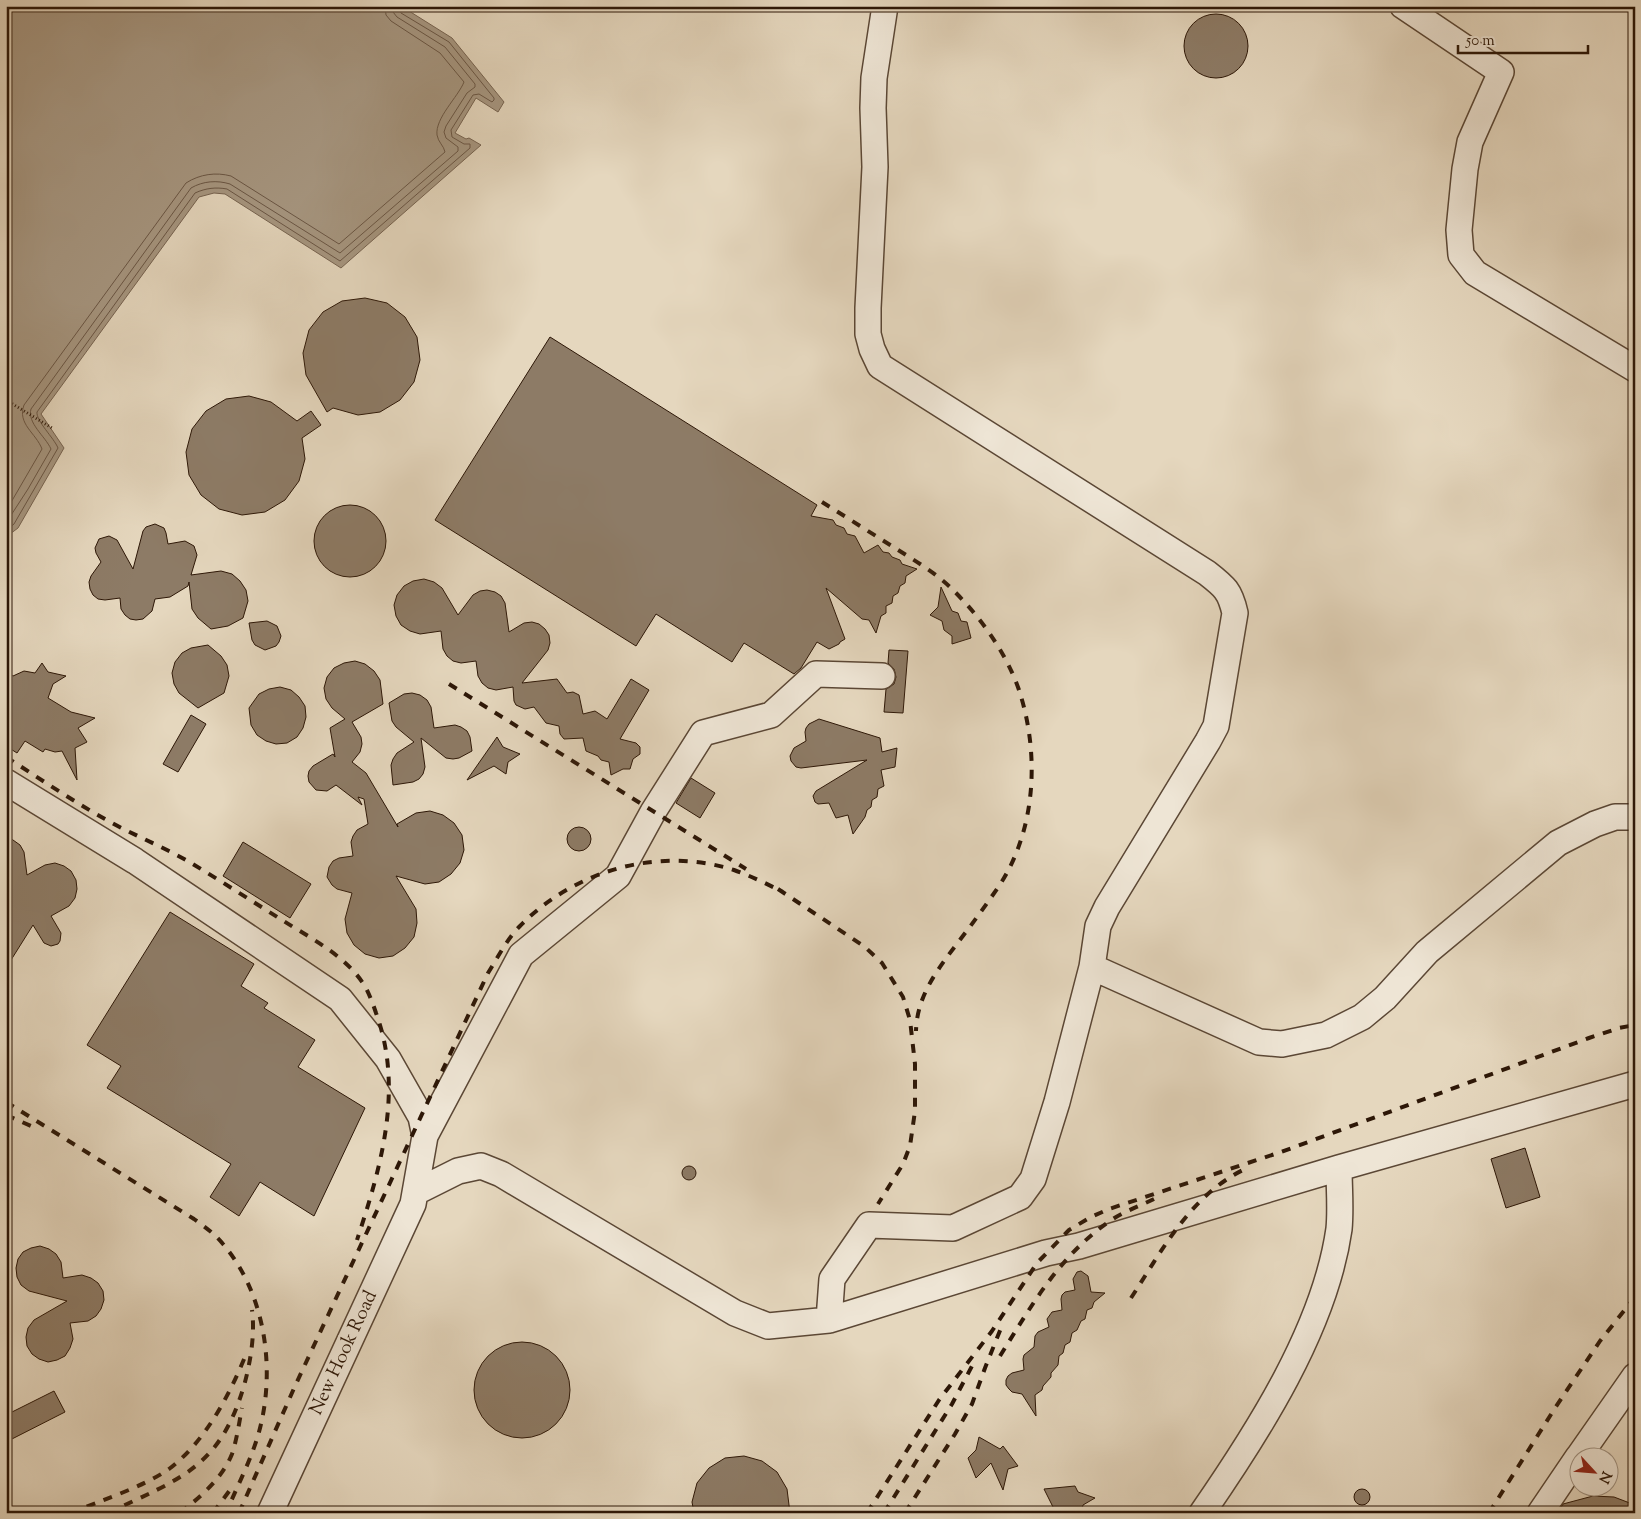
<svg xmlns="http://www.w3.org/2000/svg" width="1641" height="1519" viewBox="0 0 1641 1519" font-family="'Sorts Mill Goudy',serif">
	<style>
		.water { fill: #a69680; stroke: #766350 }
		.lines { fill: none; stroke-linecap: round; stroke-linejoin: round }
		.shore { stroke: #6a5644; stroke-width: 1 }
		.building { fill: #8d7b66; stroke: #2d1707 }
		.minor-casing { stroke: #5b4735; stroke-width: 28 }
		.path { stroke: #2d1707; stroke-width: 3; stroke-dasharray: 1 2.5; stroke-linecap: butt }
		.minor { stroke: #eee5d5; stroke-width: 25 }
		.rail { stroke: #2d1707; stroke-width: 4; stroke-dasharray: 9 9; stroke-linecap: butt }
		.labels { text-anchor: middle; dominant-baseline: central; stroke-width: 5; stroke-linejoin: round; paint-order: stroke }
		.street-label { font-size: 19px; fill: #2d1707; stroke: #eee5d5 }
	</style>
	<rect width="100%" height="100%" fill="#e5d7be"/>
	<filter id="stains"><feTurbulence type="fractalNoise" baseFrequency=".004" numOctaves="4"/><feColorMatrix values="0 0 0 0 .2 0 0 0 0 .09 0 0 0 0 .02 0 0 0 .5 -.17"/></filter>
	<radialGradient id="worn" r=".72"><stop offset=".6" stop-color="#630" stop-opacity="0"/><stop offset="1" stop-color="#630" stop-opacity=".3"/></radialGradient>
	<!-- water -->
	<path class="water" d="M6 6H401L452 38 504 102 498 112 476 98 455 133 466 139 469 138 481 145 341 268 225 194 214 193 199 197 41 414 64 448 18 528 6 537Z"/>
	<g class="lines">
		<!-- shore -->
		<path class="shore" d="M6 511 42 449C36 433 17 424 24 405L186 183C200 174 216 172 231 176L339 244 445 152C444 146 438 142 437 135 435 118 458 97 464 82L440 53 391 21 386 15 385 6
			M6 523 28 489 51 449C45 436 27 423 31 409L191 188C203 181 217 180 230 184L340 253 458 151V147L446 138 444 132 446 126 467 93 475 87V84L445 47 397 17 393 12V6
			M6 531 14 524 58 448C54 438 36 421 37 412L195 193C206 188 216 187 227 189L340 261 470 148V144H464L452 137 451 130 473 95 479 94 492 102 494 100V98L449 42 401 13 399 6"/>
	</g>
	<!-- building -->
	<path class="building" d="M1184 46a32 32 0 1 1 64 0a32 32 0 1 1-64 0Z
		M365 298 387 303 405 317 417 337 420 360 414 382 400 400 380 412 358 415 333 408 327 412 306 375 303 353 309 330 323 312 342 301Z
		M550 337 817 505 811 516 833 520 836 525 844 528 847 534 855 536 864 553 878 545 883 552 889 553 892 557 900 560 902 564 917 569 906 576 905 583 900 586 898 593 893 596 892 603 886 606V613L881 616 876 633 869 620 862 619 826 588 845 639 840 642 839 644 829 649 817 642 801 668 794 674 744 643 732 662 656 614 636 646 435 520Z
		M249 396 271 402 297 421 311 411 321 425 302 438 305 459 299 481 285 500 265 512 242 515 219 509 201 495 189 475 186 452 192 429 206 411 226 399Z
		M314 541a36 36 0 1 1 72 0a36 36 0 1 1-72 0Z
		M155 524 164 528 166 533 168 544 185 541 194 546 197 555 191 575 221 571 232 574 240 581 246 590 248 601 243 618 228 626 211 629 198 618 192 609 189 582 188 586 170 597 155 599 152 611 143 619 136 620 130 619 125 615 121 609 120 598 105 600 98 599 93 595 90 589 89 582 91 576 101 562 96 553 95 548 99 539 109 536 117 540 133 569 143 531 146 527Z
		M424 579 434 582 442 588 458 615 473 595 480 591 487 590 495 592 501 596 505 603 509 632 524 623 532 622 539 624 545 629 549 635 550 643 548 650 522 683 557 679 567 693 573 692 579 695 583 714 595 711 607 719 631 679 649 690 620 739 636 743 640 747V754L633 759 630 769H623L611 775 609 762 601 760 598 756 586 751 583 738 564 739 560 734 559 726 546 723 534 707 525 709 516 705 514 701 513 687 496 690 488 688 482 683 478 676 476 661 461 663 453 661 447 656 443 649 441 631 420 634 410 631 401 625 396 616 394 605 397 595 404 586 413 581Z
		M941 587 952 611 958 613 961 621 967 622 971 638 952 644V636L944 630 942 621 930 615 938 607Z
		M267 621 277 626 281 636 279 642 276 646 265 650 255 645 252 640 249 623Z
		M208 645 221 656 227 665 229 676 224 693 198 708 179 693 174 684 172 673 175 662 182 653 191 648Z
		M889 650 908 651 903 713 884 712 886 689 894 684 896 677 894 669 888 663Z
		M355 661 365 664 374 671 380 680 383 704 352 722 361 737 362 744 360 752 352 762 366 773 398 827 397 824 416 813 430 811 443 815 454 823 462 835 464 850 460 863 451 874 439 882 425 884 396 876 416 909 417 923 414 937 405 948 393 956 379 958 365 954 354 945 347 933 345 919 352 893 337 889 332 885 327 877 329 867 333 861 339 858 353 856 351 842 353 836 357 830 368 824 364 799 358 797 362 805 336 785 327 791 316 790 309 782 308 776 309 771 313 766 333 754 335 757 330 728 345 719 332 708 326 699 324 688 327 677 334 668 344 663Z
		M42 663 48 672 66 676 53 684 48 698 71 712 95 718 78 728 87 742 75 748 77 780 62 751 55 752 45 749 43 752 25 741 17 753 6 746V672L13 676 24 671 35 673Z
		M280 687 291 690 299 697 305 706 306 717 303 728 297 737 287 743 276 744 266 741 257 735 251 725 249 708 259 694 269 689Z
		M412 693 420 695 427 700 431 707 434 728 455 725 461 727 467 731 470 737 472 751 459 758 453 759 446 758 421 738 425 767 423 774 419 779 413 782 393 785 391 765 393 759 397 753 414 742 396 727 392 721 389 703 404 694Z
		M191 715 206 724 178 772 163 764Z
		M819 719 880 738 882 752 897 748 895 767 881 770 884 786 878 789 877 797 872 800 871 807 867 810 865 817 853 834 848 815 836 818 829 803 818 804 815 802 813 796 816 791 867 760 801 768 796 767 791 761 790 756 794 748 806 741 805 732 806 728 809 724Z
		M497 737 503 747 520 754 508 762 506 774 494 766 467 780Z
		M691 778 715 793 700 818 676 803Z
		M567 839a12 12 0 1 1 24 0a12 12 0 1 1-24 0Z
		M6 835 20 845 24 852 27 875 45 865 55 863 64 866 71 871 76 880 77 889 75 898 69 906 51 916 61 933 60 941 58 944 51 946 44 943 33 925 6 968Z
		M243 842 311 884 290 918 223 876Z
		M170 912 254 964 241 986 268 1003 264 1008 315 1040 298 1067 365 1108 314 1216 260 1182 239 1216 210 1197 231 1164 107 1088 121 1066 87 1045Z
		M1525 1148 1540 1197 1506 1208 1491 1159Z
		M682 1173a7 7 0 1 1 14 0a7 7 0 1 1-14 0Z
		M40 1246 49 1249 56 1254 61 1262 63 1278 82 1275 91 1278 98 1283 103 1291 104 1300 101 1309 96 1316 88 1321 70 1323 73 1339 70 1348 65 1356 57 1360 48 1362 39 1359 32 1354 27 1346 26 1337 28 1328 34 1320 67 1301 29 1291 21 1285 17 1277 16 1268 18 1259 23 1252 31 1248Z
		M1081 1271 1088 1276 1091 1292 1105 1293 1094 1302 1092 1308 1087 1310 1085 1319 1081 1321 1077 1330 1072 1333 1070 1342 1065 1345 1063 1353 1059 1356 1058 1365 1051 1373V1377L1043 1386 1042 1390 1035 1395 1036 1416 1022 1394 1012 1392 1009 1389 1006 1385V1380L1008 1376 1012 1373 1024 1370 1023 1359 1024 1355 1034 1347 1035 1336 1038 1332 1049 1327 1047 1319 1052 1312 1062 1310 1061 1299 1062 1295 1065 1292 1075 1290 1073 1279 1077 1272Z
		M474 1390a48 48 0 1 1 96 0a48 48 0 1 1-96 0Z
		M54 1391 65 1412 6 1442V1415Z
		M979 1437 1000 1449 1003 1446 1018 1466 1008 1469 1003 1490 991 1463 976 1478 968 1458 976 1450Z
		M744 1456 762 1461 777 1472 787 1489 790 1513H694L692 1502 697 1483 709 1468 725 1458Z
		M1075 1486 1078 1492 1095 1498 1083 1505 1081 1513H1056L1044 1489Z
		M1354 1497a8 8 0 1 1 16 0a8 8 0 1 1-16 0Z
		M1593 1496 1614 1497 1635 1505V1513H1558L1563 1504Z"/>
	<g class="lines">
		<defs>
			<path id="minor" d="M1403 6 1501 72 1470 142 1465 169 1459 230 1461 255 1475 273 1635 369
				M6 782 135 861 340 999 388 1059 421 1117 425 1136
				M1092 967 1259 1042 1282 1044 1326 1035 1362 1017 1385 998 1427 952 1558 843 1595 824 1615 817H1631L1635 818
				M416 1192 458 1171 481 1166 501 1174 735 1313 768 1326 829 1320 1046 1253 1079 1246 1339 1168 1635 1084
				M829 1320 832 1279 869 1225 953 1228 1020 1197 1033 1179 1057 1102 1092 967 1098 926 1107 907 1208 741 1216 726 1235 613C1230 591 1225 587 1207 573L880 366 872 349 868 334V308L875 167 873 108 874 78 885 6
				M1579 1456 1635 1376
				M270 1513 413 1204 425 1136 521 955 618 876 653 812 703 733 771 715 816 674 882 676
				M1202 1513C1258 1432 1325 1328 1339 1229 1341 1209 1339 1188 1339 1168
				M1540 1513 1578 1457"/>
		</defs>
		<!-- minor casing -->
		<use href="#minor" class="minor-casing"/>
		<!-- path -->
		<path class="path" d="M6 400 52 428"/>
		<!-- minor -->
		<use href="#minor" class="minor"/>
		<!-- rail -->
		<path class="rail" d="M822 502C846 517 871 533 895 548 914 560 934 572 950 587 979 615 1006 652 1019 690 1040 754 1036 830 999 886 986 905 973 923 959 941 938 969 917 995 916 1031
			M449 684 746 869
			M6 757C39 778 71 800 105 819 131 834 159 845 186 860 218 879 250 900 282 920 312 939 348 957 366 988 370 996 373 1004 376 1013 404 1089 381 1167 357 1240
			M778 889 865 947 882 963 903 997 910 1020 915 1064V1111L910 1146 903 1164 878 1204
			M6 1102 194 1219C205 1227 215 1234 223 1244 264 1292 275 1364 261 1424 254 1455 238 1484 226 1513
			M6 1115 38 1129
			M1131 1298C1163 1249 1191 1194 1247 1168
			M1000 1356C1032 1305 1060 1254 1113 1219 1125 1211 1140 1206 1154 1199
			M70 1513C100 1501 143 1487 169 1469 206 1441 230 1394 247 1352
			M108 1513C181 1478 221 1468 245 1382 251 1359 255 1333 252 1310
			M180 1513C200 1497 222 1479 232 1454 237 1439 239 1423 242 1408
			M213 1513 230 1490
			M239 1513 295 1386 488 973C498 957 507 939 520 926 575 870 659 846 734 870 751 876 767 884 783 892
			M867 1513 939 1400 992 1331 1037 1263 1069 1230 1091 1217 1109 1209 1281 1152 1589 1038 1619 1028 1635 1025
			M884 1513 952 1404 972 1366
			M905 1513 955 1434 972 1404 985 1368 1003 1323
			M1489 1513 1555 1408 1600 1341 1635 1297"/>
	</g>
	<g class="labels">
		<!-- street labels -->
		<g class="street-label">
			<text transform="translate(344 1353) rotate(-65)">New Hook Road</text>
		</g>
	</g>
	<!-- margin -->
	<rect width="1641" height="1519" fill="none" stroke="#e5d7be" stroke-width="25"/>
	<rect x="8" y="8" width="1626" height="1504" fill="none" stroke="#2d1707" stroke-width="2.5"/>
	<rect x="12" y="12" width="1616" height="1494" fill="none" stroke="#2d1707"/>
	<!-- north arrow -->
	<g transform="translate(1594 1472) rotate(116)"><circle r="24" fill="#eee5d5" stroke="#a19383"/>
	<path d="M0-4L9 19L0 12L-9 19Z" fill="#8f2418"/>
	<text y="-8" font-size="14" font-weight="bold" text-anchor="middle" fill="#2d1707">N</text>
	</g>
	<!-- scale -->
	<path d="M1458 45v8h130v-8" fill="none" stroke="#2d1707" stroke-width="2.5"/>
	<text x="1466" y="45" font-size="15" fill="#2d1707" stroke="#eee5d5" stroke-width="4" paint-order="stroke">50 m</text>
	<rect width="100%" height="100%" filter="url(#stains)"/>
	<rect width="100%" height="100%" fill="url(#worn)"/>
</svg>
